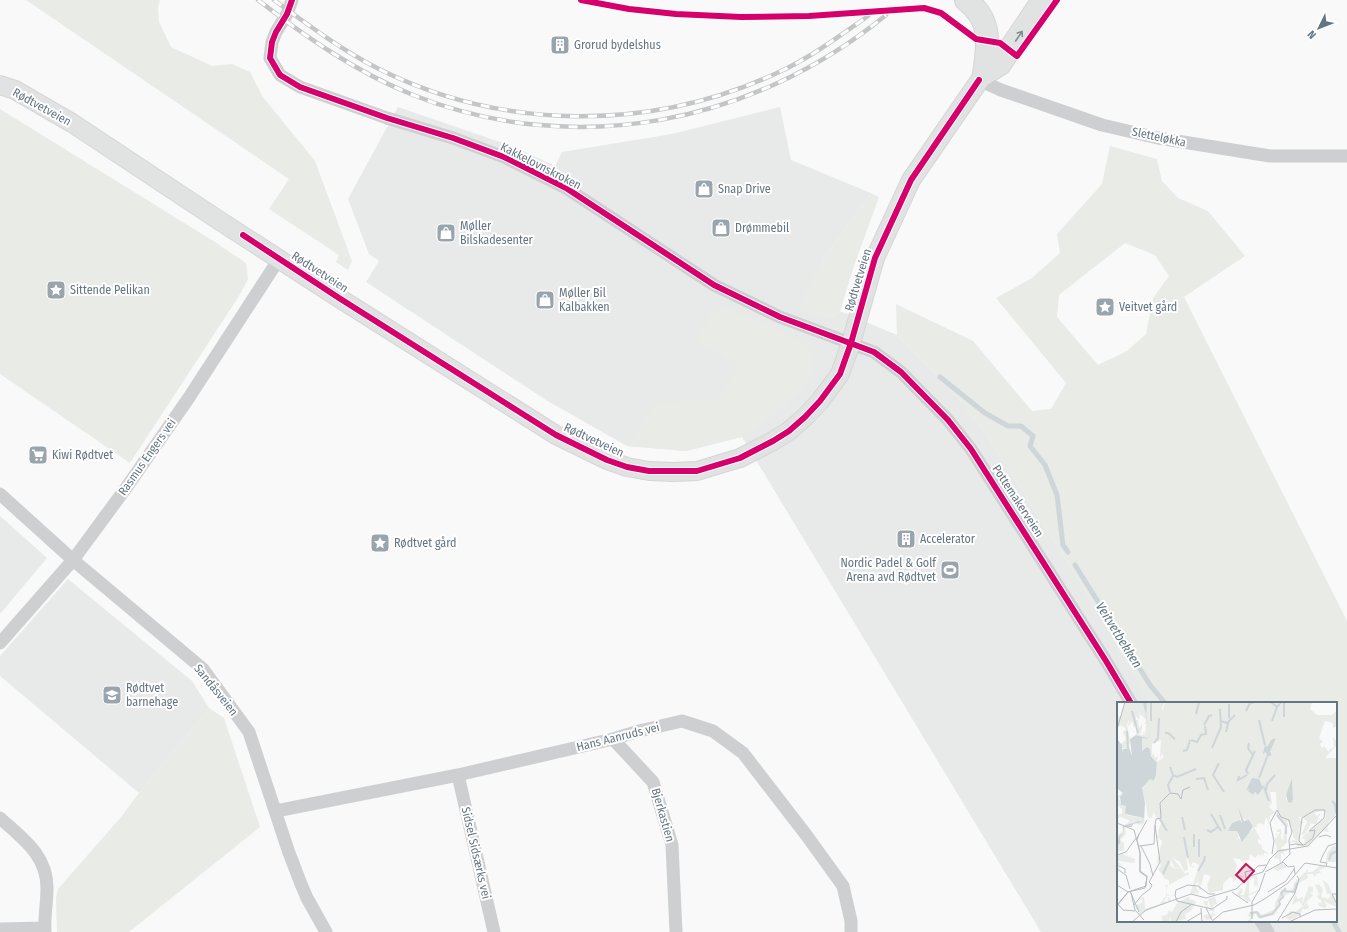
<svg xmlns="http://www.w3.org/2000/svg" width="1347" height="932" viewBox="0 0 1347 932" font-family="'Fira Sans Condensed',sans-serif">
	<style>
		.built { fill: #e8e9e9 }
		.green { fill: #e8ebe6; fill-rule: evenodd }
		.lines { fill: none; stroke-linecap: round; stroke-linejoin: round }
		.stream { stroke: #ced6d9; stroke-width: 5 }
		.secondary-casing { stroke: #d5d6d7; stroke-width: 20 }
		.highway-casing { stroke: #d5d6d6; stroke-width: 24 }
		.street { stroke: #cecfd0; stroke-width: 13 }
		.secondary { stroke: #e1e2e2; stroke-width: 18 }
		.highway { stroke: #e1e2e2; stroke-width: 22 }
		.rail-casing { stroke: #c3c5c6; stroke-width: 4.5 }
		.rail { stroke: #fff; stroke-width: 3; stroke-dasharray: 9; stroke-linecap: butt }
		.cycleway-casing { stroke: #fff; stroke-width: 8 }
		.cycleway { stroke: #d6006c; stroke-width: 6 }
		.oneway { stroke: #7e8c96 }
		.labels { text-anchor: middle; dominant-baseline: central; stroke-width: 4; stroke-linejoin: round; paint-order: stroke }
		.poi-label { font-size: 12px; fill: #657683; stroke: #fff; text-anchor: start }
		.street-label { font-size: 12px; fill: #657683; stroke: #fff }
		.water-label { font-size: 13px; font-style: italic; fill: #60757c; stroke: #fff }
		.inset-river { fill: none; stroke: #ced6d9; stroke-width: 2 }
		.inset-road { fill: none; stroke: #b5bdc3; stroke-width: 1 }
		.view { fill: #c2185b; fill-opacity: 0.15; stroke: #c2185b; stroke-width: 2 }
		.inset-edge { fill: none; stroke: #657683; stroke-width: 2 }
	</style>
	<rect width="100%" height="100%" fill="#f9f9f9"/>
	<!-- built -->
	<path class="built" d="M398 107 517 148 555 166 562 152 672 134 780 107 791 160 871 193 821 262 820 318H830L840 311 897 335 959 399 985 432 1086 592 1151 703H1118V921H1288L1293 929 1298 932H1041L742 437 686 451 627 446 546 400 366 282 379 261 369 254 348 199Z
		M0 516 47 558 0 614Z
		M68 579 192 681 209 708 139 793 0 676V656Z"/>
	<!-- green -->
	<path class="green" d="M26 0H160L158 8 159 22 171 47 212 66 232 64 250 72 263 97 315 161 352 261 348 270 336 262 339 255 269 209 289 179Z
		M0 109 215 242 246 263 248 279 239 296 130 463 0 374Z
		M1110 146 1157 159 1162 181 1178 198 1208 211 1245 256 1184 297 1347 621V932H1298L1293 929 1288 921H1336V703H1151L1086 592 985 432 959 399 897 335 896 304 973 341 1032 411 1051 409 1066 383 996 298 1032 278 1060 253 1057 234 1102 184ZM1125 243 1155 255 1169 276 1153 298 1146 334 1127 351 1098 365 1057 317 1059 295Z
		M871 193 879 197 854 266 840 311 830 318H820L799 311 808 286 821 262Z
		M726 307 806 343 816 363 808 381 793 398 758 426 741 437 686 451 627 446 657 402 718 399 739 366 695 340 713 311Z
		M209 708 224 718 260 827 129 932H57L56 898 58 889 121 817 139 793Z"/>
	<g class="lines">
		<!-- stream -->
		<path class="stream" d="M940 377 985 413 1008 426H1021L1033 436 1030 446 1045 465 1057 495 1063 545 1068 552
			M1075 565 1150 685 1165 703
			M1333 921 1339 932"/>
		<defs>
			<path id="secondary" d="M0 85 15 90 72 123 220 221 339 298 556 435 607 460 627 467 649 471 673 472 697 471 740 458 773 441 789 431 805 417 820 401 840 374 851 343 875 258 911 180 984 74"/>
			<path id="highway" d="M966 0C993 21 988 44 984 74
				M984 74 1000 64 1043 0"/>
		</defs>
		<!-- secondary casing -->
		<use href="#secondary" class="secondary-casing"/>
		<!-- highway casing -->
		<use href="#highway" class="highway-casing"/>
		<!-- street -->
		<path class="street" d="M292 0 287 14 276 32 272 42 270 58 280 75 300 87 387 118 453 138 504 157 566 188 714 285 780 317 874 352 901 372 948 420 971 449 1106 661 1131 703
			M979 80 1001 90 1102 125 1158 138 1270 156H1347
			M0 494 73 560 203 669 249 732 288 850 301 884 307 898 326 932
			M0 643 73 560 126 488 188 399 279 259
			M613 739 653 782 672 845 676 932
			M458 775 494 932
			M276 811 458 775 613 739 639 731 682 721 713 731 743 753 807 836 843 886 851 921V932
			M0 818C23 839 47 855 47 888 47 903 44 917 45 932
			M1261 921 1268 932
			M0 929 45 928"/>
		<!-- secondary -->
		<use href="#secondary" class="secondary"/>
		<!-- highway -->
		<use href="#highway" class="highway"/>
		<defs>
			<path id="rail" d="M258 0C306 37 356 72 413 95 575 159 753 124 886 15
				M274 0C307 24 340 49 377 68 502 131 650 132 777 73 810 58 838 37 868 16"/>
		</defs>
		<!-- rail casing -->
		<use href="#rail" class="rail-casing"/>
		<!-- rail -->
		<use href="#rail" class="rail"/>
		<defs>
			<path id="cycleway" d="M292 0 287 14 276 32 272 42 270 58 280 75 300 87 387 118 453 138 504 157 566 188 714 285 780 317 874 352 901 372 948 420 971 449 1106 661 1131 703
				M581 0 629 9 676 14 741 17 809 16 924 8 941 13 976 39 1000 43 1017 56 1057 0
				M243 235 339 298 556 435 607 460 627 467 649 471H697L740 458 773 441 789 431 805 417 820 401 840 374 851 343 875 258 911 180 979 80"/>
		</defs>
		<!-- cycleway casing -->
		<use href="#cycleway" class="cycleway-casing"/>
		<!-- cycleway -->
		<use href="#cycleway" class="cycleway"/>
	</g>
	<!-- one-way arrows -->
	<defs><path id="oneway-shaft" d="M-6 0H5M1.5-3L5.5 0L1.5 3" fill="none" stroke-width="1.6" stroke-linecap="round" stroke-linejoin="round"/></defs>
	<use class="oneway" href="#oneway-shaft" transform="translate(1019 36) rotate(-56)"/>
	<!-- icons -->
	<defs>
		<symbol id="building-square" viewBox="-11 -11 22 22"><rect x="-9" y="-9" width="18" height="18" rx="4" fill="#99a4ac" stroke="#fff"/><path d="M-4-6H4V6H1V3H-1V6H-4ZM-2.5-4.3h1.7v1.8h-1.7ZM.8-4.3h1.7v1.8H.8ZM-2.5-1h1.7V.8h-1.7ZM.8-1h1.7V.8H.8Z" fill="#fff"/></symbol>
		<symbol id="shop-square" viewBox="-11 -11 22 22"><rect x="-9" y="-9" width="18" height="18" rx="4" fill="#99a4ac" stroke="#fff"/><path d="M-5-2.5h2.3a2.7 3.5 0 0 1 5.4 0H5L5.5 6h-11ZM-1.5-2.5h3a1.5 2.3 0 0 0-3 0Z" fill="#fff"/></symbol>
		<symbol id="sight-square" viewBox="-11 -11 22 22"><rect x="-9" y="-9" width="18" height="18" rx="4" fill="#99a4ac" stroke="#fff"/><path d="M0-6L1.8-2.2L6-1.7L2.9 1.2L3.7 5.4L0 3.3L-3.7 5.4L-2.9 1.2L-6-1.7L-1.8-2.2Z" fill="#fff"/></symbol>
		<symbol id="supermarket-square" viewBox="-11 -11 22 22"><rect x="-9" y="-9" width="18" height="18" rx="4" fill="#99a4ac" stroke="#fff"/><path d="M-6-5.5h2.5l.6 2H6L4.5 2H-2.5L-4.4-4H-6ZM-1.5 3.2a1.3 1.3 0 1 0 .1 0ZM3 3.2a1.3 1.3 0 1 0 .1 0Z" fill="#fff"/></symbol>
		<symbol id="stadium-square" viewBox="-11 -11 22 22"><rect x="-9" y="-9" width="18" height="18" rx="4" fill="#99a4ac" stroke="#fff"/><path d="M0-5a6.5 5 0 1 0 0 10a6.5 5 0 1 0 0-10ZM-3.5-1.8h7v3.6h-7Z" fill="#fff"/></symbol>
		<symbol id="school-square" viewBox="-11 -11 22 22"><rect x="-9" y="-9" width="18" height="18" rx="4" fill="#99a4ac" stroke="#fff"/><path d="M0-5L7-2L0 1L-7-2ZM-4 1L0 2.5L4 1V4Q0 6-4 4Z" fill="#fff"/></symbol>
	</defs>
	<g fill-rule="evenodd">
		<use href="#building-square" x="549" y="34" width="22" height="22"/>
		<use href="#shop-square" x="693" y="178" width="22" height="22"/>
		<use href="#shop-square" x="710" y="217" width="22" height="22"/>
		<use href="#shop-square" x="435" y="222" width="22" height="22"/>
		<use href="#sight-square" x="45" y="279" width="22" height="22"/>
		<use href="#shop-square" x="534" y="289" width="22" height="22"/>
		<use href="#sight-square" x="1094" y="296" width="22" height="22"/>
		<use href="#supermarket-square" x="27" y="444" width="22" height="22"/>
		<use href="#building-square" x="895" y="528" width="22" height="22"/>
		<use href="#sight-square" x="369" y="532" width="22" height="22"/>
		<use href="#stadium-square" x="939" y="559" width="22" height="22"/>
		<use href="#school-square" x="101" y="684" width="22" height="22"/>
	</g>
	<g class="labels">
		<!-- poi labels -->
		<g class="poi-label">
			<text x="574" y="45">Grorud bydelshus</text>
			<text x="718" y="189">Snap Drive</text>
			<text x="460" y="226">Møller<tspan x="460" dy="14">Bilskadesenter</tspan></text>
			<text x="735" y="228">Drømmebil</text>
			<text x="70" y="290">Sittende Pelikan</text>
			<text x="559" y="293">Møller Bil<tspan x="559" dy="14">Kalbakken</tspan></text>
			<text x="1119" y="307">Veitvet gård</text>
			<text x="52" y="455">Kiwi Rødtvet</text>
			<text x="920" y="539">Accelerator</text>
			<text x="394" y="543">Rødtvet gård</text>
			<text x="936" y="563" text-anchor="end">Nordic Padel &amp; Golf<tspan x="936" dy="14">Arena avd Rødtvet</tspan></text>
			<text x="126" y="688">Rødtvet<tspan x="126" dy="14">barnehage</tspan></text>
		</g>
		<!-- street labels -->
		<g class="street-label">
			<text transform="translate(42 107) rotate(29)">Rødtvetveien</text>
			<text transform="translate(1159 137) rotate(12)">Sletteløkka</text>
			<text transform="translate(541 166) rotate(27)">Kakkelovnskroken</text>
			<text transform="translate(320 272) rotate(33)">Rødtvetveien</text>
			<text transform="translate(858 280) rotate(-73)">Rødtvetveien</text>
			<text transform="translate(594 440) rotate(25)">Rødtvetveien</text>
			<text transform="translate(147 457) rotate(-55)">Rasmus Engers vei</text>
			<text transform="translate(1018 501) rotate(57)">Pottemakerveien</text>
			<text transform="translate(216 690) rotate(51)">Sandåsveien</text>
			<text transform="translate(618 737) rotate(-14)">Hans Aanruds vei</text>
			<text transform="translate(663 815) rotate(74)">Bjerkastien</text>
			<text transform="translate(476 853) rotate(77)">Sidsel Sidsærks vei</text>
		</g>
		<!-- water labels -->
		<g class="water-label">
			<text transform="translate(1119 635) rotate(58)">Veitvetbekken</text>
		</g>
	</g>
	<!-- overview -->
	<g transform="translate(1117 702)">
		<rect width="220" height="220" fill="#f9f9f9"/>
		<path d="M9 0H26L29 8 30 0H47L45 6V10L48 0H195L193 7 200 13H215L219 9 220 24 216 26V21L208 19 202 36 206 40 203 42 205 46 207 44 211 49 217 45 216 35 220 40V43L208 56H220V112L212 119 210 127 213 130 206 129 191 144H180L177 140 172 141 176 138 180 139 176 135 175 124 173 126V122L169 117 172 125 169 124 170 140 164 146 171 150 166 149 168 153 164 151V160L170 165 161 169 156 167 163 161 162 157 157 156 160 146 157 138 161 134 158 131 162 133 163 130H160V128L164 127V136L166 139 168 124 157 111 153 114 152 121 149 123 152 120 149 115 147 123 142 121 139 124 142 125H137L144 138 141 137V141L144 143V140L145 147 151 151 150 153 148 150 146 154 144 151V155L142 152 138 156 133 152 132 158 125 159 129 162V165L123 157 116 156 120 163 118 172 127 174V177L118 175 120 177 116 180V176L113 175 106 182V188L92 191 90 183 94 174 87 172 84 184 83 183 85 189 82 187 81 179 78 183 82 191 73 192 82 163 76 160 74 163 78 166 74 165 69 153 71 168 67 169 63 160 55 155 63 165 58 166 54 158 53 163 58 167 63 165 68 172 71 170 72 172 50 184V192L57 194 50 193 47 200 51 199V195L54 198 23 212 18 204 26 200 23 196 27 195 28 207 43 202 50 192 49 183H52V178L48 177 41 167 44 164 42 159 39 164 45 139 39 134 42 133 41 129 44 121 36 110 35 116H31L27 92 28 99 27 122 23 123 17 120 8 125 9 132 3 138 7 141V148L0 150V134L6 129 5 125 13 119 4 115 0 117V112H5V107L0 103V95L5 91 0 87 6 91 2 96 4 103 9 104V113L26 116 28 101 25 87 33 77 38 79 39 73 40 61 34 53 33 47 25 50V36L31 37 32 36 20 33 14 36 12 43 16 54 12 46H6L5 50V43L2 42 1 41 2 29 1 41 4 42 9 37 6 30 9 27 4 23 0 26V14L3 15ZM23 12 29 18 27 22H29L28 34 27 28 26 33H23L25 26V22L22 26 21 18H19V14L22 18ZM12 17 11 25 15 19 17 26 19 21 21 26 18 34 13 37 10 23ZM159 36 153 50 155 53 150 54 149 50 147 52 148 44 151 47 155 37ZM44 38 43 56 45 52 47 55 40 60 41 54 38 56 36 51 35 53V42ZM135 76 142 78 144 84 148 83 140 93 139 90 136 93 133 90V87L129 88ZM175 77 176 98 174 101 169 98V93ZM153 90H159L160 112 152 105 155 101ZM208 108 209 115 205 119 202 116 203 119 199 122 204 110 200 114 197 111ZM123 113 136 125V128L130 130 127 138 122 137 120 129H112L115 121 124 122ZM182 115H186L190 120 184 133 189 131 194 121 200 123 184 136 188 137 187 142 182 139V127L184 122 188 120H184ZM217 143 220 144V160H209L210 151ZM5 152 18 157 17 161 1 159 7 166 0 161V154ZM204 163 208 166 202 168 204 171 199 172 198 176 196 172H190L191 176 182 181 176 192 172 188 176 187 177 181 191 167V170H195ZM137 173 140 174 141 189 131 194 135 199 131 200 126 195 119 194 124 186 126 189 123 193H127L131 177ZM138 175 137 181 138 186 139 182 141 188 132 192V178ZM206 178 211 182 220 202V205L206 199 210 203 208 206 202 204 201 200 204 201 205 199 200 195 202 192 198 183 202 182 206 188 204 195 211 197 215 192H210ZM192 184 196 185V190H193L196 193 186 204 190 201 192 206 187 208 186 206 183 213 178 216 169 220 173 218 169 216 173 209 178 210 186 204 182 199 175 203 178 192 181 197 186 195 185 203ZM165 187 173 190 162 199 164 203 157 213 142 217 138 211 134 218 136 220H129L134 216 130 213 134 210 140 209 145 213 158 207V201ZM71 195 73 196 72 200 74 197 79 200 75 208 68 212 69 217 54 220 53 215 52 219H46L44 214 50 213 52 208 55 210 60 201ZM98 195 100 202 96 203 95 207H98L96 211 100 214 96 213 94 217 89 218 86 214 90 212 93 215 96 209H91L93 207 90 206 86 199H91L90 205 94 206 91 197Z" fill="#e8ebe6" fill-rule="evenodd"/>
		<path d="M26 0H30L29 12 33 33 31 37 25 36V49L30 45 33 47 34 54 40 61 39 73 37 79 33 77 25 86 28 101 27 116 25 120 16 122 15 125H7V131L3 135V141L0 144 2 134 7 131 6 124 22 119 24 120 27 116 8 112 9 104 4 103 3 95 6 91 0 86V37L5 43V50L6 47 12 46 15 54 13 37 19 33 31 36 33 33ZM159 36 153 50 155 53 150 55 149 50 146 52 148 43 150 45 155 37ZM135 76 142 77 145 84 148 83 141 93 138 90 136 93 131 89 133 87 129 88ZM175 76 176 98 174 101 171 100 169 93ZM121 105 127 119 132 118 136 125 125 140 120 129H111L115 121 123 118 125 121Z" fill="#ced6d9"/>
		<path class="inset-river" d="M34 0V19M154 0 160 5 164 0M167 0V15M112 2V16M15 9 21 31M129 9 133 1 138 0M79 12 82 0M142 18 148 43M104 19 110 21 118 13M155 19 160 5M87 23 92 14 95 13M10 29 11 46M109 30 112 18M48 31H51L58 37M74 38 80 40 84 33 89 32 88 24M37 41 41 36 42 16M132 41 131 46 136 53M95 46 104 25 103 7M66 49 70 48 73 38M102 61 96 73 107 90M53 65 56 73 60 75 79 67M131 72 129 68 138 49M122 74 121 78 130 73M142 76 150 55M79 77 87 76 91 88M147 85 152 99M149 88 150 82 158 73M53 90 51 83 56 74M215 99 218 102 219 111M94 112 104 129M103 113 108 127M160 113 169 124V132M65 115 68 128M43 117 50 129M90 128 94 130 101 125M77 132V145M67 135 71 156M82 155V137M212 158 214 152 220 149M81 169 87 159 88 154M46 172 52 159M167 189 177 190 180 181M133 211 140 210 143 215 155 212 163 202 162 199 166 195 164 191 169 186"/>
		<path class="inset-road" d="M0 27 8 0M0 121 17 128 23 150V170L30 175 28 186 11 190M202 135 209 133 214 135M20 136 30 118M172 143 179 142 185 143H187L196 136 198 128 192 129 207 116 208 108H198L185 116 182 139 186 143M22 144 37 142 38 123M24 144 33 162 36 174M155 152 157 139 153 121 160 108 164 115 172 118 175 130 172 138 173 152 165 160M0 153 9 150 19 136M165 159 171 165 177 164 178 172M0 163 8 167V171M209 164 210 161 203 160 206 153 211 144 220 141M0 167 9 173 13 187M148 170 166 160M129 176 128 170 137 168 141 164 149 163M0 183 11 190M13 189 22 210M142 189 148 171M115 190 131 201M151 190 169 179 177 167M14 191 18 208 27 218M220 192H215L220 202M60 199 58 193 59 188 71 183 81 184 92 192H98M60 199 95 207 110 197V194M135 200 142 188M135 200V217M1 202 6 208 18 209M0 203 11 190M17 203 25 193 33 187 35 183 32 180 43 160 38 123 39 117 44 116 43 101 53 91 61 92 64 97 66 88 73 85M0 204 11 190 29 184 30 174 23 169V151L20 138 22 132M84 206 85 220M89 206 95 218M165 216 176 210 183 212V215M15 220 29 208 74 192 89 196 119 187 133 174 146 170 153 157 161 149 191 144 220 113M59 220 64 210 75 202M69 220 84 211M94 220 106 210 137 203 149 196 171 181 188 161 220 166M160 220 178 191 182 177 180 174M172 220 198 208 220 207"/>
		<path class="view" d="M129 162 137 169 127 180 119 173Z"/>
		<rect width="220" height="220" class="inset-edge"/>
	</g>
	<!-- north arrow -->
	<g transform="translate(1319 28) rotate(227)" stroke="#ffffff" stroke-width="3" paint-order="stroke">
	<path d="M0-3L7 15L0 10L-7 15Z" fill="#657683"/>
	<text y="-6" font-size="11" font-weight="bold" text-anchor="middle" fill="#657683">N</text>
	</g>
</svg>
